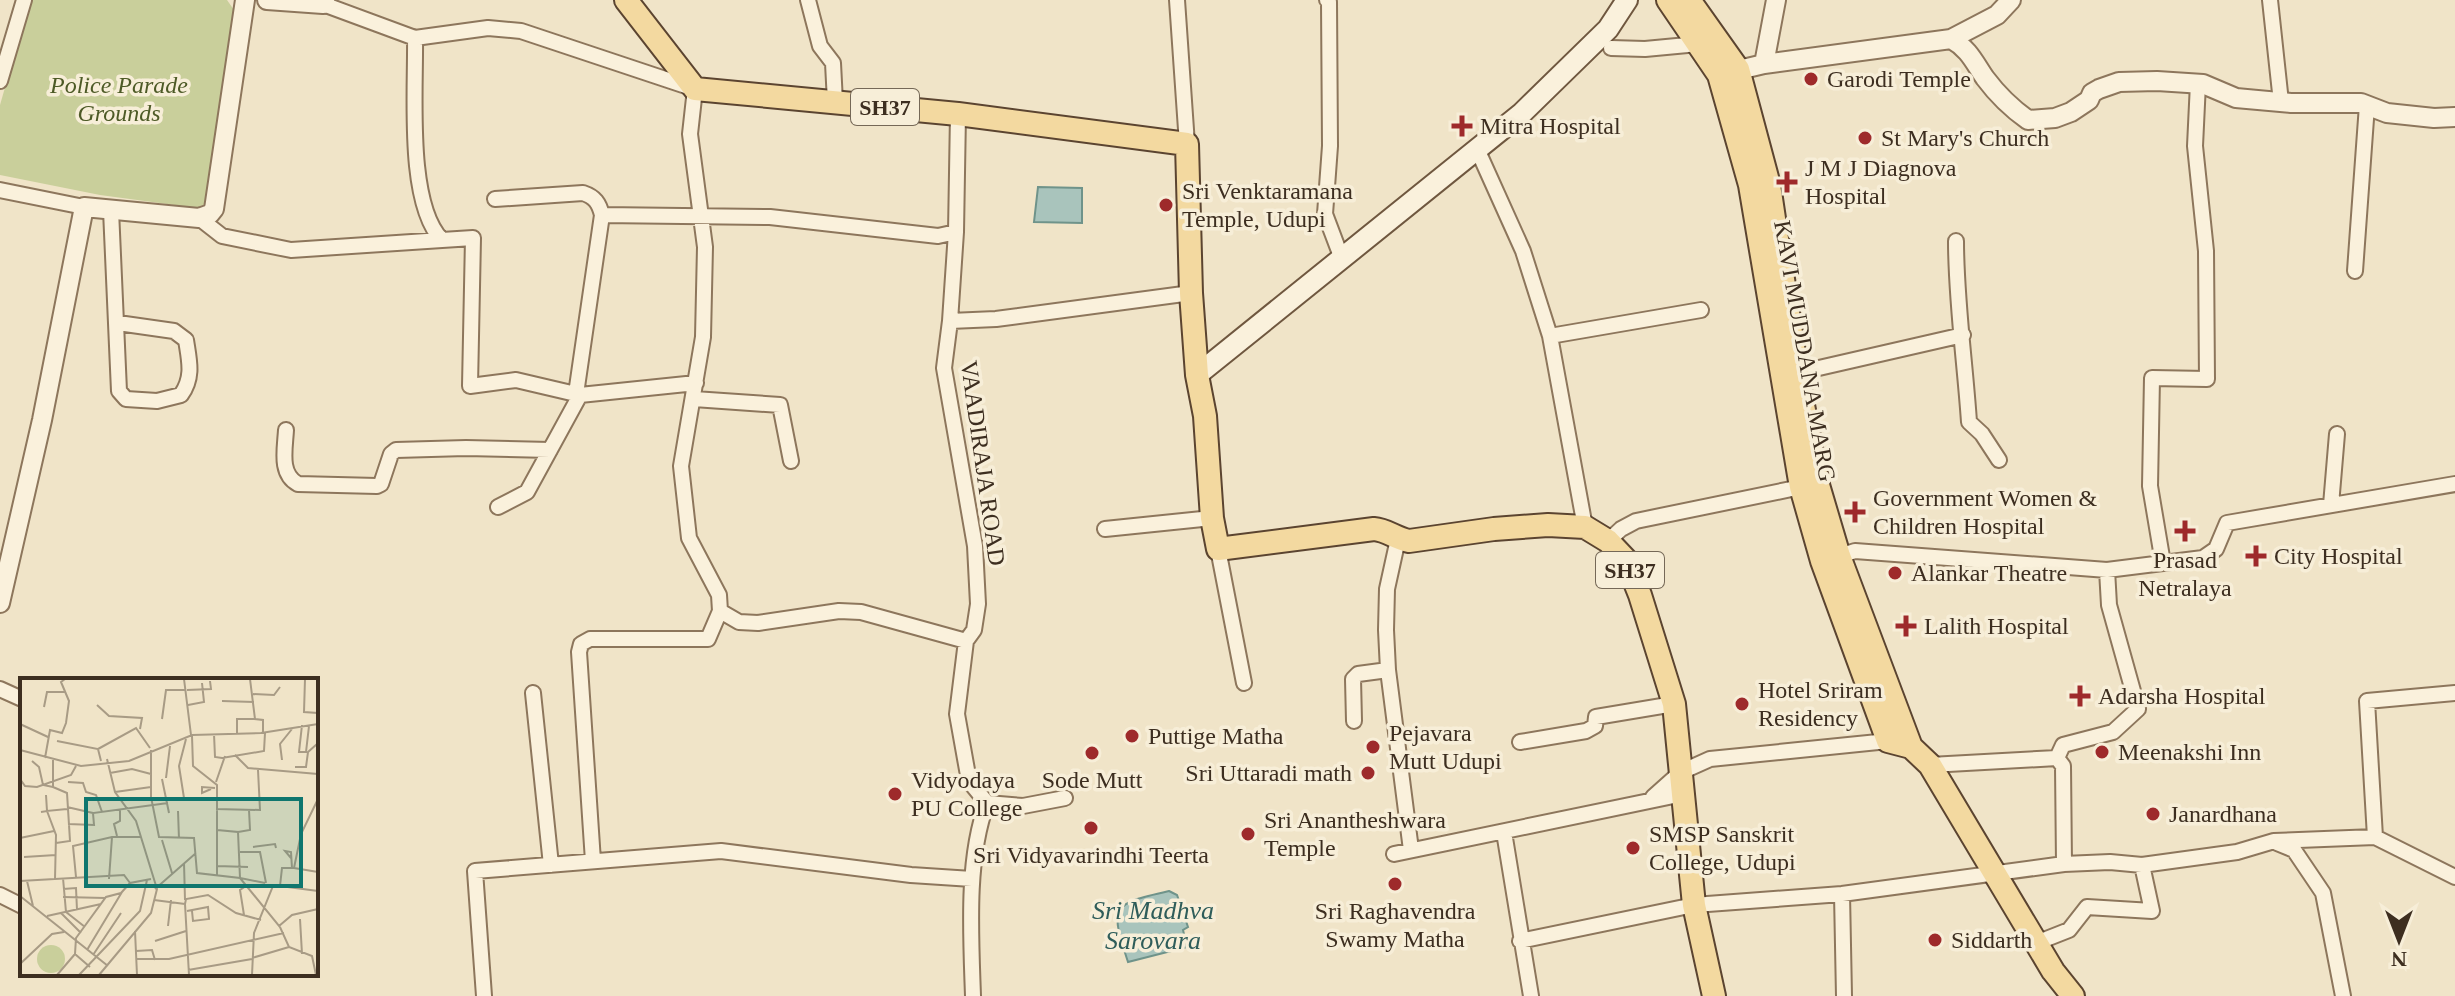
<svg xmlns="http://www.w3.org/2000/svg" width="2455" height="996" viewBox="0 0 2455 996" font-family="'Times New Roman',serif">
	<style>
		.green { fill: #c9cf9b }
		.water { fill: #a9c4bc; stroke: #6f938a; stroke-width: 2 }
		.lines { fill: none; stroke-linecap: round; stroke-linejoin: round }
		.minor-casing { stroke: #8d765c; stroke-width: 18 }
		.tertiary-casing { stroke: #8d765c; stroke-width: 22 }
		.secondary-casing { stroke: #6f573f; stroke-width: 24 }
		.primary-casing { stroke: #5b4430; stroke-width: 26 }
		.minor { stroke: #faf1dc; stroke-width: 14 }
		.tertiary { stroke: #faf1dc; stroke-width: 18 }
		.secondary { stroke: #faf1dc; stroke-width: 20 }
		.primary { stroke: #f3d9a0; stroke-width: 22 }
		.poi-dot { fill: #9e2a2b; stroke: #f7eed8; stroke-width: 3 }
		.labels { text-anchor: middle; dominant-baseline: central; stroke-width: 7; stroke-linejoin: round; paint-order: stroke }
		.shield { fill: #f7eed8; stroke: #756857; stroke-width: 2 }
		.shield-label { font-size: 22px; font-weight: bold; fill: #3d2e20 }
		.poi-label { font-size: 24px; fill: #3d2e20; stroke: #f7eed8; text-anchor: start }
		.park-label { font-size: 24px; font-style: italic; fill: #4d5a26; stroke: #f7eed8 }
		.street-label { font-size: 24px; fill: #3d2e20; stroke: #f7eed8 }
		.water-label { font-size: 26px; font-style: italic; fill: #2f5d5a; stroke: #f7eed8 }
		.inset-road { fill: none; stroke: #a89b85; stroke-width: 2 }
		.view { fill: #0f766e; fill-opacity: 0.15; stroke: #0f766e; stroke-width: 4 }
		.inset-edge { fill: none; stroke: #3d2e20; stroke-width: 4 }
	</style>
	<rect width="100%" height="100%" fill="#f0e4c8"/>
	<!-- green -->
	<path class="green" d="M30 0H227L234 10 207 203 197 208 100 195 0 175V105Z"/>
	<!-- water -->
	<path class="water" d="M1038 187 1082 188V223L1034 222Z
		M1169 891 1177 895 1188 927 1183 930 1187 947 1128 962C1109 905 1112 904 1169 891Z"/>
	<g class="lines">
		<defs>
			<path id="minor" d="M808 0 820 46 833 63 835 102
				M1177 0 1187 144
				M1327 0 1329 2 1330 146 1325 214 1342 259
				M2270 0 2281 102
				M323 4 415 38C416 90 406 203 442 240L473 238 470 386 516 380 580 395 696 383
				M415 38 488 28 521 31 695 89 690 134 705 247 703 337 681 466 689 538 719 595 720 611 739 622 758 623 839 611 861 612 966 641
				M1611 48 1645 49 1698 44
				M0 81 24 0
				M958 114 956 232 950 321 944 368 975 546 978 604 974 630 966 641 957 714 969 781 987 803
				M1478 151 1523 251 1550 336 1585 527
				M0 190 84 207
				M495 199 583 193C595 197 599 203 602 215L576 394
				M111 210 119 391 126 399 157 401 181 395C194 377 189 360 186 340L174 331 118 323
				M602 215 770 217 938 236 956 232
				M199 218 222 236 291 250 442 240
				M1956 241C1956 301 1965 362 1969 422L1982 434 1999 460
				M2355 271 2367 105
				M950 321 996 319 1191 293
				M1550 336 1701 310
				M1797 373 1963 335
				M694 399 780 405 791 461
				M286 430C285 449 279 474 298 484L377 486 381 484 391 454 396 450 466 448 550 450
				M2331 505 2337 434
				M498 507 527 492 580 395
				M1105 529 1212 518
				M1398 539 1387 589 1386 630 1388 670 1411 850
				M1608 541 1621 529 1636 521 1801 487
				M1218 549 1244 683
				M1839 556 1855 551 2107 570 2203 558 2216 549 2227 523 2455 484
				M2163 563 2150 486 2152 378 2207 379 2206 251 2195 146 2198 83
				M0 689 22 699
				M533 693 551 865
				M1354 721 1353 679 1358 674 1388 670
				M1520 742 1586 731 1595 726 1596 717 1674 704
				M2057 758 2063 745 2113 732 2138 709 2109 605 2107 570
				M2057 758 2063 766 2064 864
				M1930 765 2057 758
				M1653 797 1681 772 1710 759 1888 741
				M987 803 1023 806 1065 798
				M1504 832 1531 996
				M2375 837 2455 877
				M2277 843 2294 850 2323 893 2343 996
				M1394 854 1683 794
				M593 861 579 652 581 644 590 639H708L720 611
				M1842 894 1844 996
				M0 895 22 906
				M1520 941 1694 905 1842 894 2064 864 2110 862 2142 865 2237 852 2274 841 2375 837 2367 701 2455 693
				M2036 943 2069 930 2087 907 2152 911 2142 865
				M484 996 475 871 721 851 911 875 972 879
				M973 996C971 936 966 858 987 803"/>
			<path id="tertiary" d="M267 0 323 4 325 0
				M1951 39C1969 49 1974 62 1985 78 1997 94 2011 108 2028 120L2055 118 2071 112 2089 100 2092 93 2099 89 2119 82 2157 81 2203 84 2236 98 2291 103H2361L2387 113 2434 118 2455 117
				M1764 64 1776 0
				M1726 73 1764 64 1951 39 1997 15 2011 0
				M0 603 42 420 84 207 199 218 210 214 214 209 245 0"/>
			<path id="secondary" d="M1197 375 1522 113 1608 29 1627 0"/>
			<path id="primary" d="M626 0 695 89 958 114 1187 144 1191 293 1197 375 1205 416 1212 518 1218 549 1374 529C1387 530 1395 538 1409 541L1494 529 1548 525 1585 527 1608 541 1626 560 1640 595 1674 704 1694 905 1714 996
				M1668 0 1719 75 1750 185 1801 487 1822 561 1888 741 1911 747
				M1689 0 1738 69 1769 185 1797 373 1818 485 1839 556 1911 747 1930 765 2053 971 2073 996"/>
		</defs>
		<!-- minor casing -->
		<use href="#minor" class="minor-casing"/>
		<!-- tertiary casing -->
		<use href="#tertiary" class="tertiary-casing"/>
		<!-- secondary casing -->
		<use href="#secondary" class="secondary-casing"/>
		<!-- primary casing -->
		<use href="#primary" class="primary-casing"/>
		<!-- minor -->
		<use href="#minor" class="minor"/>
		<!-- tertiary -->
		<use href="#tertiary" class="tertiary"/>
		<!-- secondary -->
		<use href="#secondary" class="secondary"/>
		<!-- primary -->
		<use href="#primary" class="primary"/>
	</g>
	<!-- markers -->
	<g class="poi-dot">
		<circle cx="1811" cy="79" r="8"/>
		<path d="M1458 114h8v8h8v8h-8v8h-8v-8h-8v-8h8z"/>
		<circle cx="1865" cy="138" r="8"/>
		<path d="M1783 170h8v8h8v8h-8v8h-8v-8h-8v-8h8z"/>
		<circle cx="1166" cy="205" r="8"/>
		<path d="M1851 500h8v8h8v8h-8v8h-8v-8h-8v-8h8z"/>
		<path d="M2181 519h8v8h8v8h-8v8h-8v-8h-8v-8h8z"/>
		<path d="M2252 544h8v8h8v8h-8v8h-8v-8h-8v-8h8z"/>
		<circle cx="1895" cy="573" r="8"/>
		<path d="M1902 614h8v8h8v8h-8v8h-8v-8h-8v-8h8z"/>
		<path d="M2076 684h8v8h8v8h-8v8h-8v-8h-8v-8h8z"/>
		<circle cx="1742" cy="704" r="8"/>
		<circle cx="1132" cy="736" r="8"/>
		<circle cx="1373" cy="747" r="8"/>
		<circle cx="2102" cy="752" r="8"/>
		<circle cx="1092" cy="753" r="8"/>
		<circle cx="1368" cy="773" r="8"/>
		<circle cx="895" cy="794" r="8"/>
		<circle cx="2153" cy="814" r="8"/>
		<circle cx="1091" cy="828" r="8"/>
		<circle cx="1248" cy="834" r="8"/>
		<circle cx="1633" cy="848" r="8"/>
		<circle cx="1395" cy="884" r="8"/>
		<circle cx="1935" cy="940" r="8"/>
	</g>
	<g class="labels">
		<!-- shield labels -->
		<g class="shield">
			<rect x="851" y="89" width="68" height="36" rx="6"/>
			<rect x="1596" y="552" width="68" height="36" rx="6"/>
		</g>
		<g class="shield-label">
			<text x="885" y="107">SH37</text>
			<text x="1630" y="570">SH37</text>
		</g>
		<!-- poi labels -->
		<g class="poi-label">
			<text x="1827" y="79">Garodi Temple</text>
			<text x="1480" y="126">Mitra Hospital</text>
			<text x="1881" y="138">St Mary's Church</text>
			<text x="1805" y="168">J M J Diagnova<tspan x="1805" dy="28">Hospital</tspan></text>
			<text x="1182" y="191">Sri Venktaramana<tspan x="1182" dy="28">Temple, Udupi</tspan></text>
			<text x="1873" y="498">Government Women &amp;<tspan x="1873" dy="28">Children Hospital</tspan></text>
			<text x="2274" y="556">City Hospital</text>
			<text x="2185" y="560" text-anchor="middle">Prasad<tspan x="2185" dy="28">Netralaya</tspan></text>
			<text x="1911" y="573">Alankar Theatre</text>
			<text x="1924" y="626">Lalith Hospital</text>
			<text x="1758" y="690">Hotel Sriram<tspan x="1758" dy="28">Residency</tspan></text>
			<text x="2098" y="696">Adarsha Hospital</text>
			<text x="1389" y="733">Pejavara<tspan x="1389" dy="28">Mutt Udupi</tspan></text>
			<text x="1148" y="736">Puttige Matha</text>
			<text x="2118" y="752">Meenakshi Inn</text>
			<text x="1352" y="773" text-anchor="end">Sri Uttaradi math</text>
			<text x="911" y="780">Vidyodaya<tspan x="911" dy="28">PU College</tspan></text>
			<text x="1092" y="780" text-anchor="middle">Sode Mutt</text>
			<text x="2169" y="814">Janardhana</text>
			<text x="1264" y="820">Sri Anantheshwara<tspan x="1264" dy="28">Temple</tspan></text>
			<text x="1649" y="834">SMSP Sanskrit<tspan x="1649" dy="28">College, Udupi</tspan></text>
			<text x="1091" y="855" text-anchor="middle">Sri Vidyavarindhi Teerta</text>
			<text x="1395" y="911" text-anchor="middle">Sri Raghavendra<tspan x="1395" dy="28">Swamy Matha</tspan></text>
			<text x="1951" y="940">Siddarth</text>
		</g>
		<!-- park labels -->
		<g class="park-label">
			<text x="119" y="85">Police Parade<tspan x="119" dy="28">Grounds</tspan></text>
		</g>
		<!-- street labels -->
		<g class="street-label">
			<text transform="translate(1805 351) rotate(80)">KAVI MUDDANA MARG</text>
			<text transform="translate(983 463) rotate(82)">VAADIRAJA ROAD</text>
		</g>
		<!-- water labels -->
		<g class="water-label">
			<text x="1153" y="910">Sri Madhva<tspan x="1153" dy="30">Sarovara</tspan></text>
		</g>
	</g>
	<!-- overview -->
	<g transform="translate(20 678)">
		<rect width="298" height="298" fill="#f0e4c8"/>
		<path d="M17 281a14 14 0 1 1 28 0a14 14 0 1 1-28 0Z" fill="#c9cf9b"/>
		<path class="inset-road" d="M164 1 171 57M230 1 235 41 243 42V55M285 1 284 34 298 35M167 12 191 11 190 3M233 16 254 17 260 9M202 23 234 24M77 27 89 38 122 40 120 51M168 27 184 24 182 5M24 29 27 14H45M142 41 146 12H165M0 46 28 59M282 47 279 74H286L289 48M217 55V41H235M194 56 195 79 202 80 244 73 245 55M172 58 173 88 197 107V198M37 63 78 71 81 83M78 71 116 50 130 70M0 72 61 88 109 83 172 57 241 55 298 46M131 72V119L139 159 174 160 177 195 220 200 260 249 269 269 292 278 296 297M215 77 228 90 298 96M25 80 30 52 42 55 46 45 49 23 41 4 45 1M33 82V109L47 115 50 163 36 165M262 82 260 66 272 51M12 83 19 89 23 107 33 109M275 89H286L288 74 297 66M90 95 112 91 131 96M146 100 150 68M0 101 5 108 17 109 51 97 56 88M142 101 149 135M48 104 63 105 66 114 76 117 82 134M196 104 205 78M191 111 182 115V109L195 110M95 114 131 109M26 117 27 133 47 131M164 120 159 88 166 61M47 129 73 135M196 131 240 132 238 92M158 133 159 161M21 134 27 133 36 157 35 201M48 146 74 147 73 135 148 125M197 152 218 154 220 200 245 205M218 154 230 152 229 132M97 158 94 146 100 143V132M0 160 34 153M142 162 152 195M233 169 255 166 256 170M220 174H240L246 205M4 179 36 177M271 180 265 173 271 174 272 190M164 185 165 222M197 188 228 189M274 190 298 194M56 199 53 168 92 159H120M43 200 46 234 65 249M89 201 92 159M0 203 104 197 110 205M7 203 13 228M260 208 298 213M43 211 56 210 57 232M135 211 176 175M0 218 88 288M43 219 85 220M134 222 165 226M165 226 166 221 188 217 216 235 241 242M165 226 169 297M167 233 188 229 189 241 173 243 172 233M41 235 61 255M224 237 220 212 226 208M27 238 81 226M280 241 282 276M148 248 151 222M259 248 272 237 298 231M115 253 117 297M135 263 166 253M67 272 102 214M116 273 132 272 135 282M73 277 101 235M232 280 269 269M117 281H149L264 255M0 286 32 256 44 254M70 289 55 276 56 260 86 219 101 215 110 205 131 201M168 292 232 281M37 297 55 276M59 297 120 233 127 202M79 297 131 235 137 211 116 143 95 114 87 81M232 297 234 255 253 208H260L262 190H274L281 156 298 121"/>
		<path class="view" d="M66 121H281V208H66Z"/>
		<rect width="298" height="298" class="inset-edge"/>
	</g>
	<!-- north arrow -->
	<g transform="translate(2399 940) rotate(180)" stroke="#f7eed8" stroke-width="6" paint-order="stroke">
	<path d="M0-6L14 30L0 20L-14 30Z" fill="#3d2e20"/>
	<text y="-12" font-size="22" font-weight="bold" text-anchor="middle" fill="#3d2e20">N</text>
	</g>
</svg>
